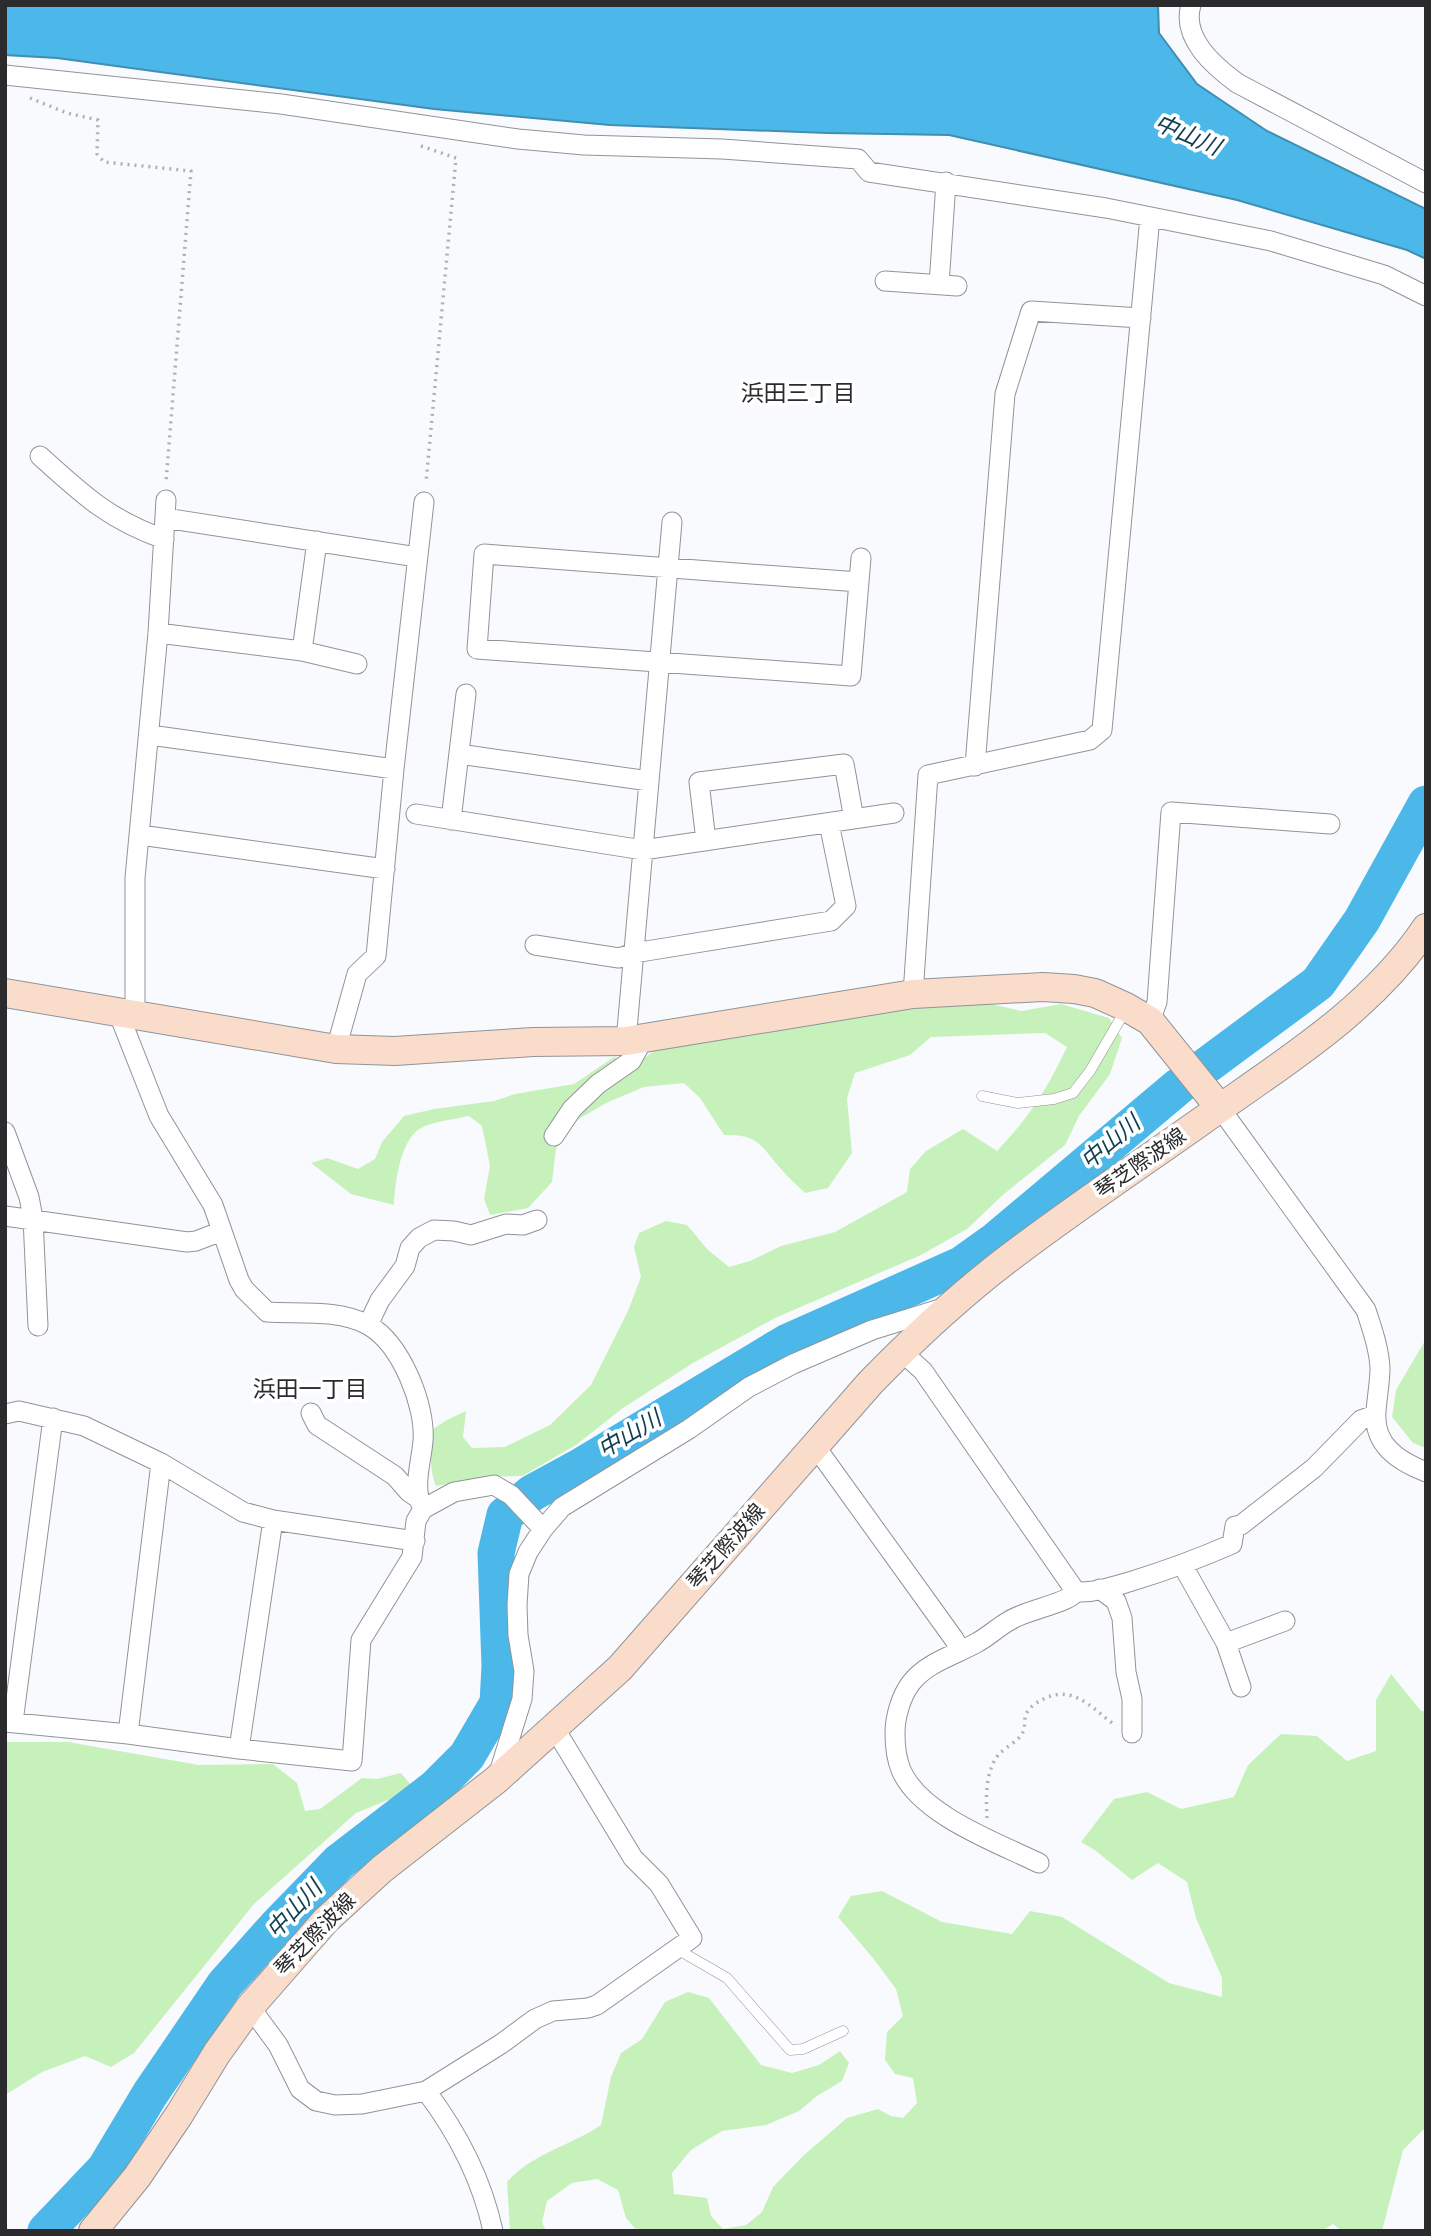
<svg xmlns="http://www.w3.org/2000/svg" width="1431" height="2236" viewBox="0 0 1431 2236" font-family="Spectral,'Noto Sans JP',serif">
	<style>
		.green { fill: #c7f1bb }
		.water { fill: #4bb8e9; stroke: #418eb1; stroke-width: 2 }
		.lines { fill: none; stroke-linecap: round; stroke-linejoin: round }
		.river { stroke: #4bb8e9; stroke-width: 37 }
		.lane-casing { stroke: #919398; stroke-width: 11 }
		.street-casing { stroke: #919398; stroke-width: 21 }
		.secondary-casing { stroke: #919398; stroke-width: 30 }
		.path { stroke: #afb0b3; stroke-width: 3.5; stroke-dasharray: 2 5; stroke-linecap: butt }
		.lane { stroke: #fff; stroke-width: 10 }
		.street { stroke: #fff; stroke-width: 19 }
		.secondary { stroke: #fadccb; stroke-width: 28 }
		.labels { text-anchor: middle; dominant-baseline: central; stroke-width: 7; stroke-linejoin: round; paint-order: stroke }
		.street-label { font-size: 21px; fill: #2b2b2d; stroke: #fff }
		.water-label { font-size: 23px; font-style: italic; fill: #0e3e52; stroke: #fff }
		.neighbourhood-label { font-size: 23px; fill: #2b2b2d; stroke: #fff }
	</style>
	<rect width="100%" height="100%" fill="#f8fafe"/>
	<!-- green -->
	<path class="green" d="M992 1004 1021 1011 1061 1004 1109 1018 1122 1038 1110 1074 1079 1116 1065 1145 1004 1194 967 1229 921 1255 775 1318 693 1363 623 1408 576 1445 522 1476 484 1477 436 1486C427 1462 433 1454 433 1429L447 1420 466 1411 463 1437 472 1448 505 1447 550 1425 591 1385 628 1311 641 1277 634 1247 639 1233 666 1221 687 1225 708 1250 729 1267 750 1261 781 1246 835 1232 907 1192 910 1169 926 1151 963 1129 997 1151C1030 1116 1046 1091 1067 1047L1045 1033 931 1037 910 1055 855 1073 847 1098 852 1153 828 1188 805 1193C797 1185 789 1178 781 1169 760 1146 760 1134 724 1135L700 1098 684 1083 644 1087 606 1103 572 1123 556 1149 552 1182 528 1208 490 1215 484 1199 490 1166 482 1126 469 1116C455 1119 438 1121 425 1126 400 1135 395 1183 394 1205L351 1194 311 1163 327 1158 358 1169 375 1159 382 1142 404 1116 434 1109 494 1101 515 1094 574 1084 614 1057 637 1064 664 1043 905 1005Z
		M1426 1339V1448L1413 1443 1392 1417 1396 1390Z
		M1391 1674 1421 1711H1426V2127L1403 2150 1382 2231H1342L1333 2224 1322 2231H637L626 2218 618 2190 597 2179 572 2183 547 2201 542 2222 546 2231H510L507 2182C533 2153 570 2146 601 2125L611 2077 621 2053 642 2039 665 2002 688 1992 709 1998 761 2065 792 2073 819 2065 840 2051 849 2063 842 2081 817 2096 799 2111 766 2125 722 2131 691 2150 672 2173 674 2194 707 2198 711 2216 723 2229 746 2225 762 2212 773 2187 804 2155 847 2118 878 2109 891 2116 903 2118 917 2103 913 2078 895 2074 885 2060 887 2032 903 2016 896 1989 873 1958 838 1917 851 1896 882 1891 942 1922 1012 1934 1030 1911 1062 1917 1169 1983 1222 1997V1978L1196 1918 1187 1882 1158 1863 1132 1880 1096 1851 1081 1842 1114 1799 1147 1792 1181 1809 1234 1797 1248 1765 1281 1734 1317 1736 1347 1761 1376 1751V1700Z
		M5 1742H68L199 1765 273 1764 297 1783 305 1811 320 1809 362 1778 377 1779 401 1773 411 1785 405 1793 356 1813 254 1904 134 2053 111 2067 85 2056 42 2072 5 2095Z"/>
	<!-- water -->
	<path class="water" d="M5 5H1158L1159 33 1197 84 1267 131 1426 209V259L1407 250 1237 200 949 135 827 133 610 125 434 109 57 58 5 55Z"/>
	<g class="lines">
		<!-- river -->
		<path class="river" d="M46 2231 105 2169 150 2094 225 1984 276 1927 339 1862 435 1788 467 1756 498 1703 500 1666 496 1553 505 1515 532 1493 578 1468 786 1343 961 1265 996 1240 1179 1086 1318 983 1362 920 1426 804"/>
		<defs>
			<path id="lane" d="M982 1096 1018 1103 1054 1099 1073 1093 1090 1071 1125 1011
				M675 1948 727 1978 790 2050 803 2049 843 2031"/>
			<path id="street" d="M1191 5C1181 38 1214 66 1237 83L1426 183
				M5 75 281 104 518 139 584 145 722 149 858 159 869 172 1106 208 1271 241 1384 275 1426 296
				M885 281 957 286
				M939 285 946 182
				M40 456C82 494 109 520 164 539
				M165 518 417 557
				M859 582 484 554 477 649 851 676 861 558
				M158 633 302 651 357 664
				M302 651 317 541
				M150 735 394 769
				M459 754 649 781
				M975 766 1005 394 1031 311 1141 318
				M416 814 643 850 894 813
				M451 820 466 694
				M140 835 385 869
				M706 841 699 782 844 764 854 819
				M535 945 619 958 634 953 831 921 846 906 829 823
				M913 994 928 775 1090 740 1102 730 1150 217
				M118 1012 159 1116 213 1205 239 1280 244 1289 267 1312C298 1314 339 1309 368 1325 401 1343 426 1406 423 1441 421 1464 412 1488 423 1509
				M135 1014V878L158 633 166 500
				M1150 1021 1157 1002 1171 812 1330 824
				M626 1041 672 522
				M336 1049 357 974 376 956 394 769 424 502
				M1220 1108 1366 1310C1372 1329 1379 1348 1380 1368 1380 1382 1377 1397 1376 1411 1373 1445 1398 1461 1426 1472
				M5 1132 29 1197 33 1218 38 1326
				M554 1136 572 1109 598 1084 631 1061 644 1038
				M5 1216 187 1242 196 1241 222 1231
				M368 1325 380 1300 405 1266 410 1248 419 1238 434 1230 454 1231 471 1235 506 1224 523 1225 537 1220
				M901 1351 923 1371 1076 1592
				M311 1413 317 1425 395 1476 409 1492 418 1498
				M5 1414 19 1411 84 1426 161 1463 243 1512 273 1520 415 1541
				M815 1446 954 1639 960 1650
				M1183 1566 1226 1643 1241 1687
				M1100 1589 1116 1601 1122 1618 1126 1672 1132 1699V1733
				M1226 1643 1285 1621
				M5 1722 128 1734 239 1749 352 1761 361 1640 412 1557 416 1521 423 1509 454 1492 494 1485 511 1495 543 1529
				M13 1722 53 1418
				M128 1734 161 1463
				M239 1749 273 1520
				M498 1776 522 1699 524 1671 518 1635 517 1605 519 1574 528 1552 543 1529 562 1507 689 1429 749 1387 793 1364 872 1330 943 1308
				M1039 1863C998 1843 920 1815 901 1770 896 1758 895 1746 895 1733 895 1717 901 1696 911 1683 927 1662 956 1655 978 1642 989 1636 998 1627 1009 1621 1025 1610 1067 1604 1076 1592 1094 1593 1112 1587 1129 1582 1165 1571 1198 1559 1232 1544L1235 1526 1241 1525 1314 1468 1361 1420 1375 1415
				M250 2007 278 2045 300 2089 316 2101 335 2105 362 2104 426 2091 501 2044 535 2019 553 2011 588 2008 597 2005 692 1938 659 1884 633 1858 555 1729
				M426 2091C457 2132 482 2180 493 2231"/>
			<path id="secondary" d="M5 993 336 1049 395 1051 533 1042 626 1041 913 994 1043 987 1074 989 1095 993 1126 1007 1150 1021 1220 1108
				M93 2231 137 2177 179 2115 217 2053 250 2007 326 1920 382 1869 496 1780 620 1668 871 1382C914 1338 959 1296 1009 1258 1072 1210 1138 1166 1203 1120 1282 1064 1371 1010 1426 928"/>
		</defs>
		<!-- lane casing -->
		<use href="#lane" class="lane-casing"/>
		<!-- street casing -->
		<use href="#street" class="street-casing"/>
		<!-- secondary casing -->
		<use href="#secondary" class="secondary-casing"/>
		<!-- path -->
		<path class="path" d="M30 98 67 113 98 120 97 154 104 162 191 171 166 482
			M421 146 456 158 426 483
			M987 1818C986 1797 985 1771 999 1754 1006 1747 1020 1740 1023 1732 1026 1726 1023 1717 1028 1711 1031 1706 1036 1703 1040 1701 1070 1683 1089 1705 1112 1723"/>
		<!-- lane -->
		<use href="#lane" class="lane"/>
		<!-- street -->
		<use href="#street" class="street"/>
		<!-- secondary -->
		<use href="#secondary" class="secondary"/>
	</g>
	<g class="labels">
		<!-- street labels -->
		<g class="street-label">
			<text transform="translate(1141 1164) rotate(-35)">琴芝際波線</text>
			<text transform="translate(727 1547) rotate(-49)">琴芝際波線</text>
			<text transform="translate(316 1935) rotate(-46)">琴芝際波線</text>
		</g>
		<!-- water labels -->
		<g class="water-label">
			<text transform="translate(1187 136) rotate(23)">中山川</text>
			<text transform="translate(1111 1143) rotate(-40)">中山川</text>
			<text transform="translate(630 1435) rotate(-31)">中山川</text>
			<text transform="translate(295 1910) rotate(-47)">中山川</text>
		</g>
		<!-- neighbourhood labels -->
		<g class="neighbourhood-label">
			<text x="798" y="394">浜田三丁目</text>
			<text x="310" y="1390">浜田一丁目</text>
		</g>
	</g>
	<!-- border -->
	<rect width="1431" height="2236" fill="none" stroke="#2b2b2d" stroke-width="14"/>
</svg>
